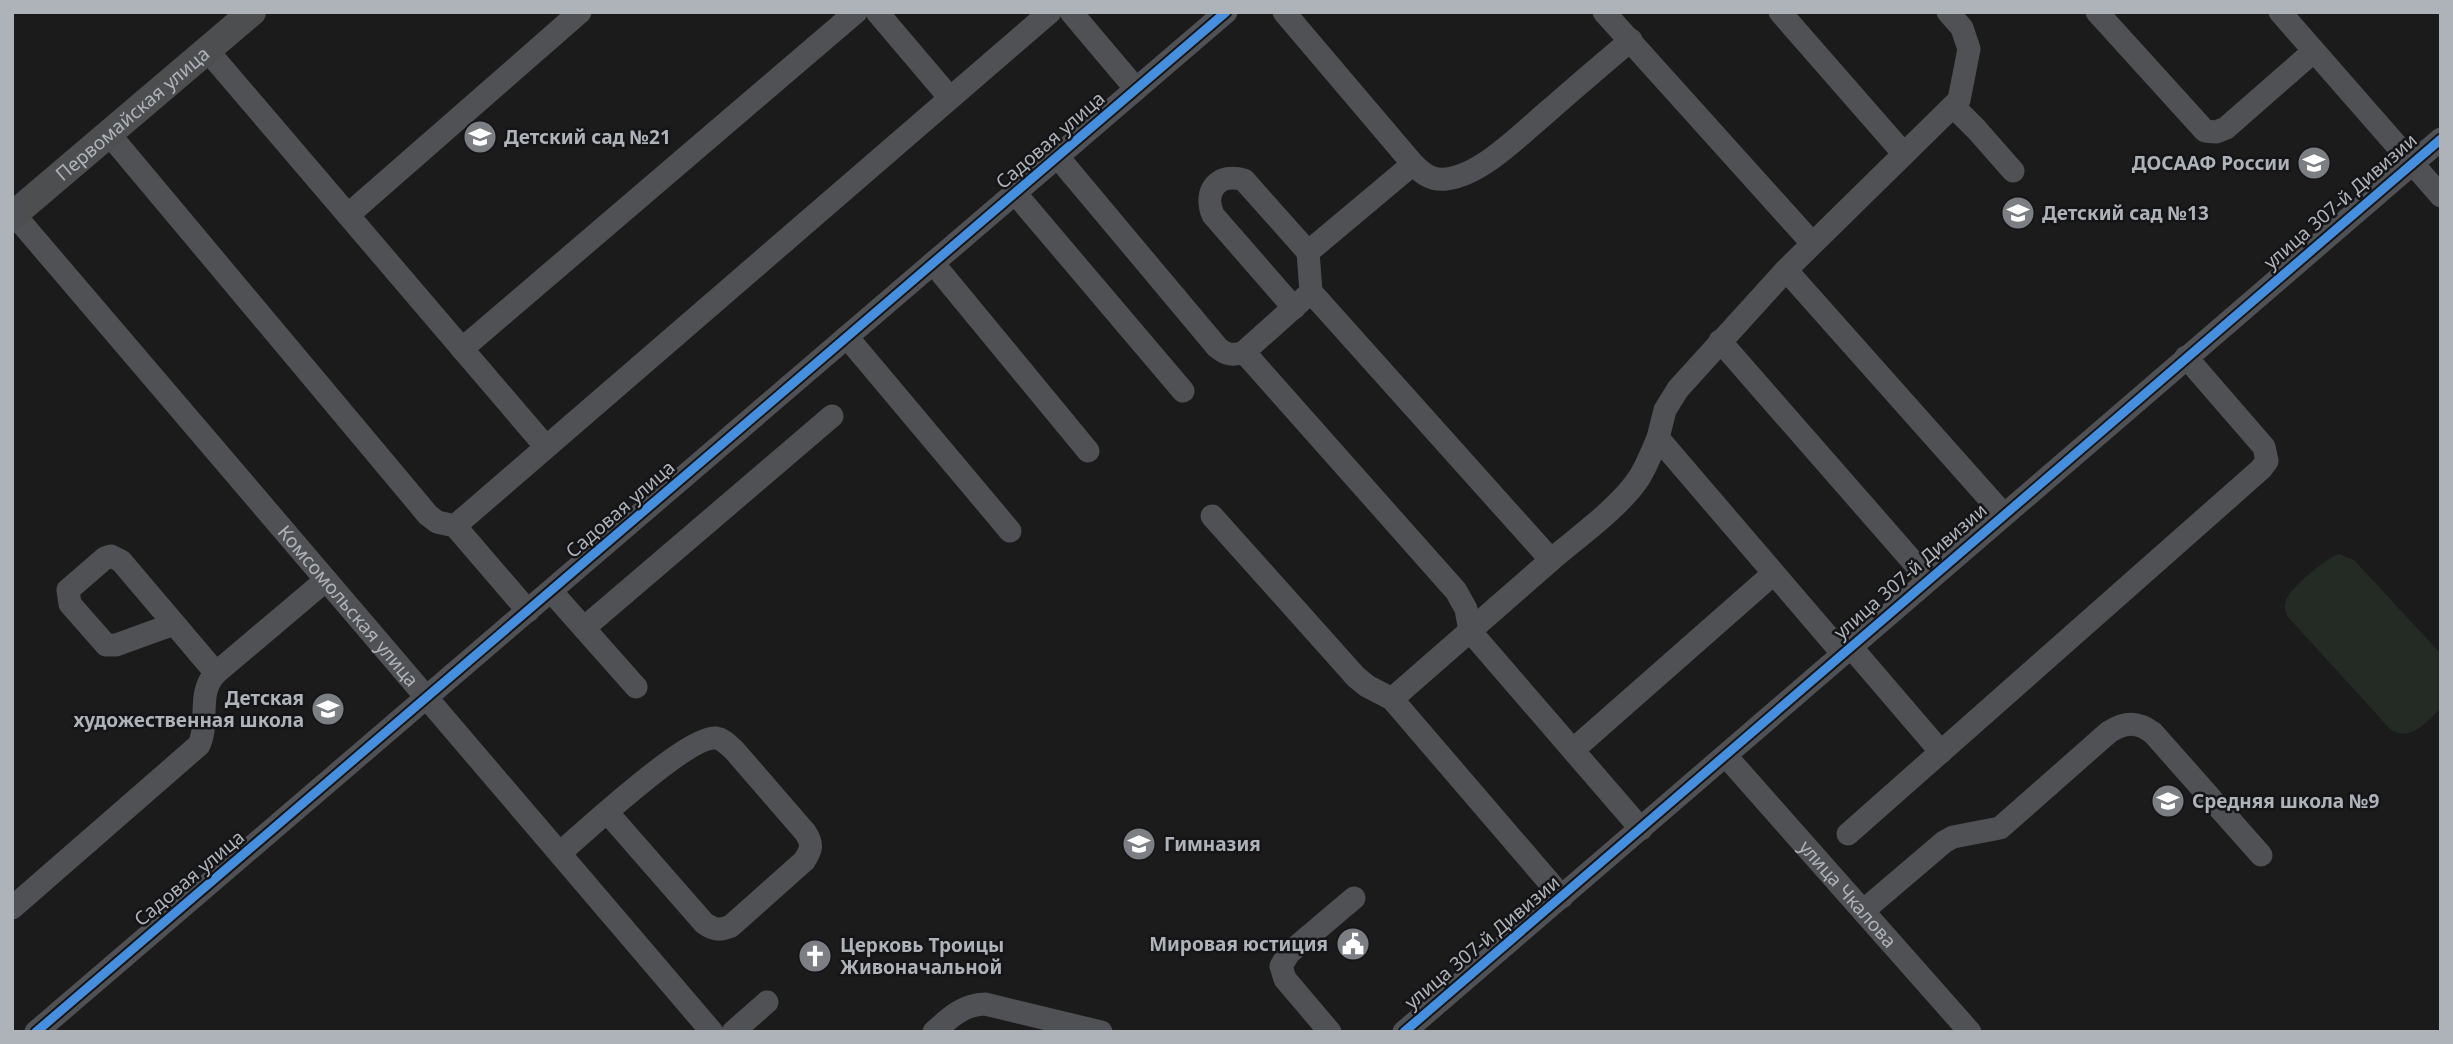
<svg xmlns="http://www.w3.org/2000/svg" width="2453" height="1044" viewBox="0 0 2453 1044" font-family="'Noto Sans',sans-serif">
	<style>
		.green { fill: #242a24 }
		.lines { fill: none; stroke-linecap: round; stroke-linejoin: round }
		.minor { stroke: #505154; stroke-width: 23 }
		.major { stroke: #4d4e50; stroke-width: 28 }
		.cycleway-casing { stroke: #151517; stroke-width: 13 }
		.cycleway { stroke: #468fdf; stroke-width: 9 }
		.labels { text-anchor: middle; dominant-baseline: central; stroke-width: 5; stroke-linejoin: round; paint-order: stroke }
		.street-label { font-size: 19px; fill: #aeb3ba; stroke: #151517 }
		.poi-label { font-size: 19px; font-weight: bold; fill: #aeb3ba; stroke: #151517; text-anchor: start }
	</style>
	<rect width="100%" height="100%" fill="#1b1b1b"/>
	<!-- green -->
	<path class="green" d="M2339 554 2354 560 2441 654V708C2427 721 2412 742 2391 730L2288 617C2285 611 2284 606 2286 600 2291 587 2326 558 2339 554Z"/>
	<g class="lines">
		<!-- minor -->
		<g class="minor">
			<path d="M877 12 950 98"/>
			<path d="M1071 12 1136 89"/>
			<path d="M1284 12 1413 164C1423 174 1432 181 1446 179 1483 175 1525 130 1553 107 1579 84 1605 62 1631 40"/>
			<path d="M1604 12 1812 243"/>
			<path d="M1780 12 1904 154"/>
			<path d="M1948 12 1962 28 1969 49 1959 100 1786 270 2003 514"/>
			<path d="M2097 12 2205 131 2216 132 2226 128 2314 51"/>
			<path d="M2280 12 2441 196"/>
			<path d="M207 50 546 447"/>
			<path d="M1954 107 1977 130 2013 171"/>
			<path d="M109 134 428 515 437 522 455 526 528 611"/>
			<path d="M1057 156 1217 347C1226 355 1233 356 1244 352L1311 292 1551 560C1579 536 1619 508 1639 478 1647 465 1652 452 1658 438L1843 654"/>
			<path d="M1015 193 1183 391"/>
			<path id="s1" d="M12 212 712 1032"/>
			<path d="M348 215 580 12"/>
			<path d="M933 263 1088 451"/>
			<path d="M1311 292 1308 252 1413 164"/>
			<path d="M1294 308 1213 215C1203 191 1218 172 1244 180L1308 252"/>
			<path d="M847 337 1010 531"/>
			<path d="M1720 341 1928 579"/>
			<path d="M462 349 856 12"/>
			<path d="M1244 352 1456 591 1466 609 1470 631 1641 829"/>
			<path d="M1658 438 1665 410 1678 389 1786 270"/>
			<path d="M1212 516 1356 677 1367 686 1392 699 1562 897"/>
			<path d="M455 526 1050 12"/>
			<path d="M551 591 636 687"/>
			<path d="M174 624 116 645H106L70 604 68 590 105 558 111 556 121 561 216 673 326 580"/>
			<path d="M584 628 832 416"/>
			<path d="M1851 647 1941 752"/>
			<path d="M1392 699 1551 560"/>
			<path d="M1573 750 1773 574"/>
			<path id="s2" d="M1726 756 1970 1032"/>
			<path d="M1848 834 2261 469 2267 461 2264 447 2186 357"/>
			<path d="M560 853C584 832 689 735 716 738 724 739 729 746 734 750L805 832C813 844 812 849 804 861L731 926C720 931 714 930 704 923L607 812"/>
			<path d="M12 908 199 745C210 722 196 693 216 673"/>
			<path d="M1863 911 1944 842 1953 837 2000 828 2109 732C2125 722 2137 721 2153 733L2261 855"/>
			<path d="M36 1032 1226 12"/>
			<path d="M733 1032 767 1002"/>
			<path d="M934 1032C949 1018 964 1004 985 1004L1101 1032"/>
			<path d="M1330 1032 1285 979 1281 966 1289 953 1354 898"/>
			<path d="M1404 1032 2441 139"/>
		</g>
		<!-- major -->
		<path class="major" id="s3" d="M12 216 252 12"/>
		<defs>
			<path id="cycleway" d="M36 1032 1226 12
				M1404 1032 2441 139"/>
		</defs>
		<!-- cycleway casing -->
		<use href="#cycleway" class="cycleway-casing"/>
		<!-- cycleway -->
		<use href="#cycleway" class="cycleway"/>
	</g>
	<!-- icons -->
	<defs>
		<symbol id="school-disc" viewBox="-11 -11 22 22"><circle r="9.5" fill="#7b7e82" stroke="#151517"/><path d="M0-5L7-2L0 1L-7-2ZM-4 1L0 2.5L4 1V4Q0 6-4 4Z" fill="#fff"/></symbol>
		<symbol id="civic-disc" viewBox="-11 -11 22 22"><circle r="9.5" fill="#7b7e82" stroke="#151517"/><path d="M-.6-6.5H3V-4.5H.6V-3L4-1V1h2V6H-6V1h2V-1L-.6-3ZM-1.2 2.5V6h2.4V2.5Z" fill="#fff"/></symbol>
		<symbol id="church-disc" viewBox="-11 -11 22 22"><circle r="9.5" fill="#7b7e82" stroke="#151517"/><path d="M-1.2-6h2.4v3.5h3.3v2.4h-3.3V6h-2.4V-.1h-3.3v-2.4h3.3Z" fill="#fff"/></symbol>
	</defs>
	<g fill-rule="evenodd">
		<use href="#school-disc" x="461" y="118" width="38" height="38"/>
		<use href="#school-disc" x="2295" y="144" width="38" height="38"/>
		<use href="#school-disc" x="1999" y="194" width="38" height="38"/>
		<use href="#school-disc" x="309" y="690" width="38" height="38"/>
		<use href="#school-disc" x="2149" y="782" width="38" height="38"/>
		<use href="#school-disc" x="1120" y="825" width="38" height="38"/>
		<use href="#civic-disc" x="1334" y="925" width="38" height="38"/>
		<use href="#church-disc" x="796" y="937" width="38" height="38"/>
	</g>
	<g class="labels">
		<!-- street labels -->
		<g class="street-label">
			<text stroke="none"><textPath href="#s3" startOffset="158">Первомайская улица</textPath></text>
			<text transform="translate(1050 140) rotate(-41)">Садовая улица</text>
			<text transform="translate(2340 201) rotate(-41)">улица 307-й Дивизии</text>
			<text transform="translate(620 509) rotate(-41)">Садовая улица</text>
			<text transform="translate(1910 571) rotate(-41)">улица 307-й Дивизии</text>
			<text stroke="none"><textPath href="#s1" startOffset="518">Комсомольская улица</textPath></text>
			<text transform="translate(189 878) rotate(-40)">Садовая улица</text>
			<text stroke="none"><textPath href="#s2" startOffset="184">улица Чкалова</textPath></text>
			<text transform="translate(1482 942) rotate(-40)">улица 307-й Дивизии</text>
		</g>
		<!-- poi labels -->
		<g class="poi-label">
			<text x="504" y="137">Детский сад №21</text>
			<text x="2290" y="163" text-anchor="end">ДОСААФ России</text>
			<text x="2042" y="213">Детский сад №13</text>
			<text x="304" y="698" text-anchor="end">Детская<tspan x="304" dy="22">художественная школа</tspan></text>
			<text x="2192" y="801">Средняя школа №9</text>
			<text x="1164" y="844">Гимназия</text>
			<text x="1328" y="944" text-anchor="end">Мировая юстиция</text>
			<text x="840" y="945">Церковь Троицы<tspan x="840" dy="22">Живоначальной</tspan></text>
		</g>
	</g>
	<!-- border -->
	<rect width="2453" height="1044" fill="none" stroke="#aeb3ba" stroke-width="28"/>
</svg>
